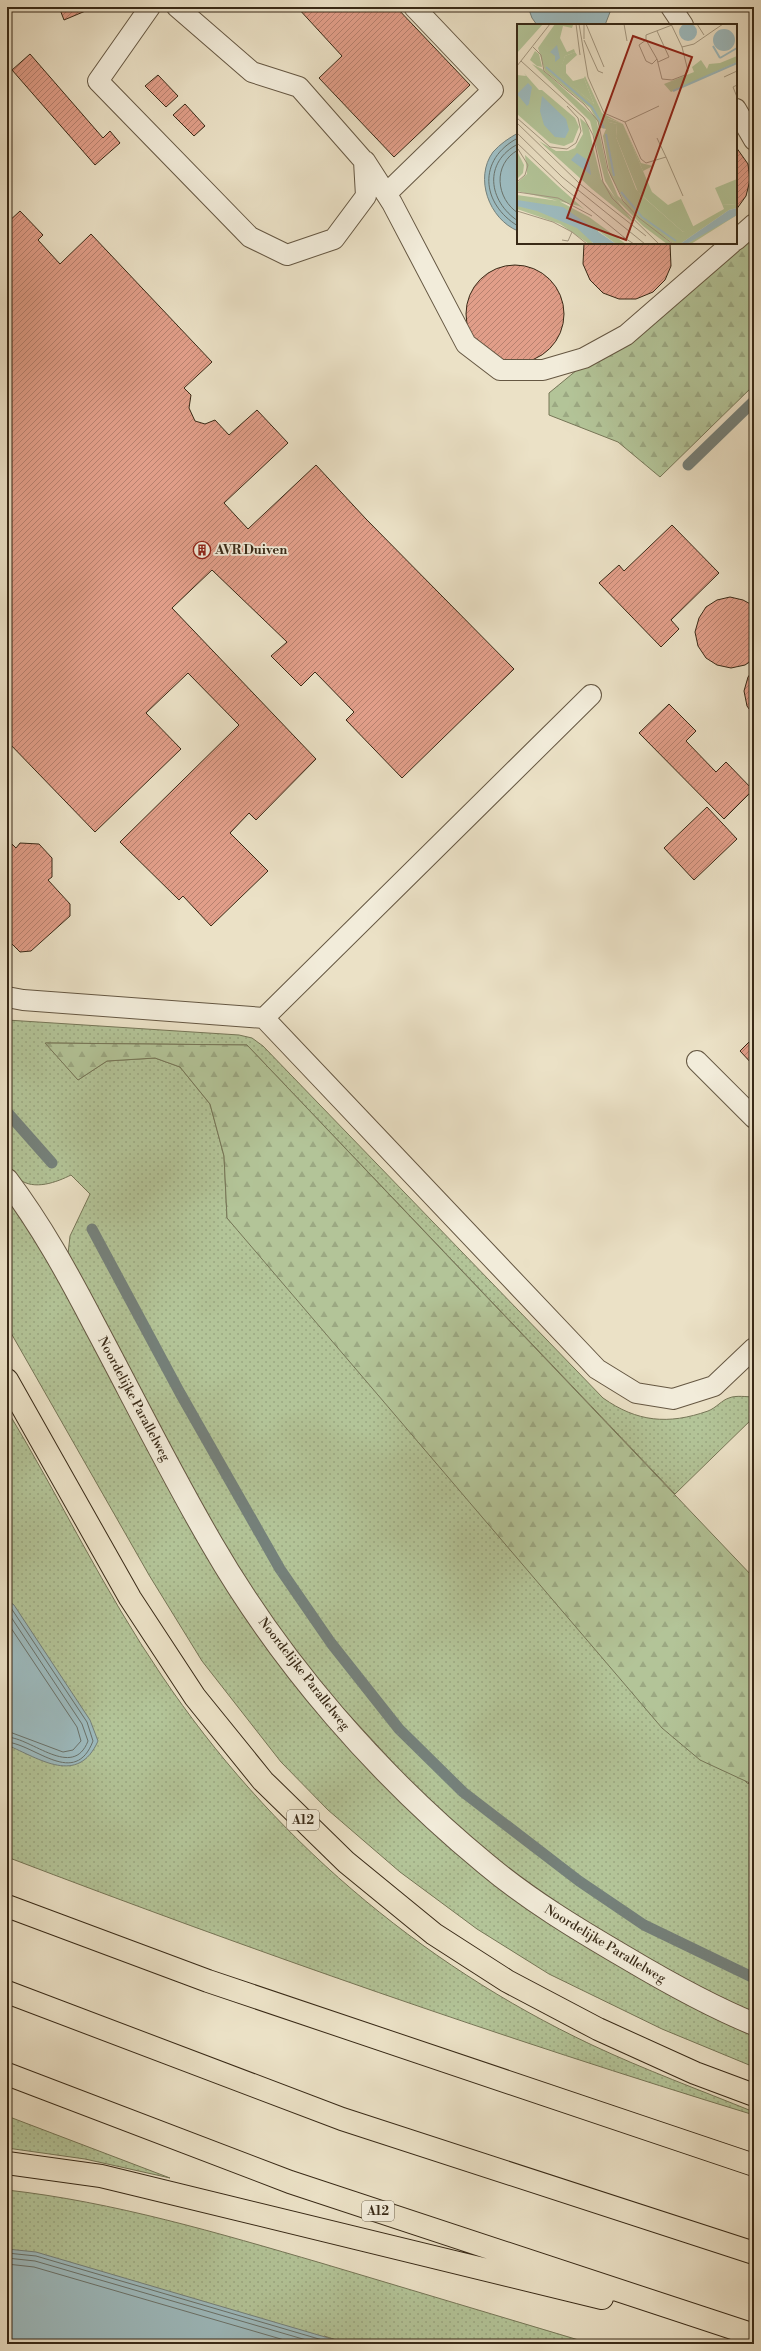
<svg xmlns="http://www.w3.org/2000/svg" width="761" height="2351" viewBox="0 0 761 2351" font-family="'Libre Bodoni',serif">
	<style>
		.grass { fill: url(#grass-dots); stroke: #767657 }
		.forest { fill: url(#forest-firs); stroke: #767657 }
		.water { fill: #9dbbbf; stroke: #75817b }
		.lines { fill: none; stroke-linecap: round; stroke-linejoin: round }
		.shore { stroke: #6a726a; stroke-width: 1 }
		.stream { stroke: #75817b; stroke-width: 11 }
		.building { fill: url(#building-hatch); stroke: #382916 }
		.lane-casing { stroke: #655742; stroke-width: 22 }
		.street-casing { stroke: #655742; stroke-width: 24 }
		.highway-casing { stroke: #382916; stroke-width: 24 }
		.lane { stroke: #f2ecda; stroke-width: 20 }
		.street { stroke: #f2ecda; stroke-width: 22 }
		.highway { stroke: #ebe1c6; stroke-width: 22 }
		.labels { text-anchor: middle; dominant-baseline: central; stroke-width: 3.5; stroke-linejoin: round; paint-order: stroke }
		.shield { fill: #f2ecda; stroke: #706451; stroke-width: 1 }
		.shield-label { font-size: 12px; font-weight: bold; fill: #382916 }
		.poi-label { font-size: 13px; font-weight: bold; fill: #382916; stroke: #f2ecda; text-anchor: start }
		.street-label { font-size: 13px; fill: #382916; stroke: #f2ecda }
		.inset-river { fill: none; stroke: #9dbbbf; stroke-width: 2 }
		.inset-road { fill: none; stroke: #a39780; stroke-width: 1 }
		.view { fill: #8f2418; fill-opacity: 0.15; stroke: #8f2418; stroke-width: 2 }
		.inset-edge { fill: none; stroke: #382916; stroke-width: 2 }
	</style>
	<defs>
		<pattern id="grass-dots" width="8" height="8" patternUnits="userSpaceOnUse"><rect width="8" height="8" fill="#b3c498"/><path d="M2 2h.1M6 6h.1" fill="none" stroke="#9ba882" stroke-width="1.8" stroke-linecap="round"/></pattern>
		<pattern id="forest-firs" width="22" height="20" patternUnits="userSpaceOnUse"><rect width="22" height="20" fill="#b3c498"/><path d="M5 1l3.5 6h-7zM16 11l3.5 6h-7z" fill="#9ba882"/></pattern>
		<pattern id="building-hatch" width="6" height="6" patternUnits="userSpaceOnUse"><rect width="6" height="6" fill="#e19e89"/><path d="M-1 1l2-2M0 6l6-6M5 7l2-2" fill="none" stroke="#b7816f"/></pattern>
	</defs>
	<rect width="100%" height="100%" fill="#ebe1c6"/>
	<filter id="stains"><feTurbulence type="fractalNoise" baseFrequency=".005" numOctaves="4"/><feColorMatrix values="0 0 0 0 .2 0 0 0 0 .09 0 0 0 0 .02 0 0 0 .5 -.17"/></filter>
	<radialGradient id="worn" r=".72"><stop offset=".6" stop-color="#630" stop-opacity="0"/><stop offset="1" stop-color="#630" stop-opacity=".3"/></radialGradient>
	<!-- grass -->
	<path class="grass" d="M7 1020 239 1035 252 1038 263 1046 603 1398C637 1422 668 1425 708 1411 716 1408 722 1400 729 1398 736 1395 747 1397 754 1397V1417L675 1494 247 1045 46 1043 78 1080 107 1061 155 1058 180 1067 210 1104 224 1156 227 1218 747 1783 754 1785V2014L729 2004 574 1918 498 1861 435 1808 318 1681 277 1630 233 1561 179 1465 68 1254 70 1236 90 1194 71 1175C57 1182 34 1191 19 1179 15 1176 11 1169 7 1164Z
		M7 1197 40 1245 228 1588 492 1881 754 2031V2067L662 2029 549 1974 477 1929 400 1872 328 1810 281 1762 202 1661 149 1575 7 1326Z
		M7 1410C60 1498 104 1591 162 1676 269 1835 418 1963 592 2045 645 2070 700 2090 754 2112V2115C502 2038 253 1951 7 1857Z
		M7 2116 170 2178 85 2159 7 2148Z
		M7 2190C114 2202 218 2233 321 2263 411 2290 502 2317 592 2344H349L324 2336 322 2344H7Z"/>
	<!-- forest -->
	<path class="forest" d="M754 224V385L660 477 618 442 549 415V393Z
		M45 1043 247 1045 754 1578V1785L700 1760 662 1728 227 1218 224 1156 210 1104 180 1067 155 1058 107 1061 78 1080Z"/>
	<!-- water -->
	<path class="water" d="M528 7H612L605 25H537L532 18Z
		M518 133V231C489 219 474 178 493 152 500 144 509 138 518 133Z
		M7 1600 14 1605 90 1720 98 1741C78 1786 40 1759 7 1745Z
		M7 2249 36 2252 349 2344H7Z"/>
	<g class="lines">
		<!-- shore -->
		<path class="shore" d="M518 138C477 159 481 204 518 226
			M518 144C483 162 488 201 518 221
			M518 150C492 164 496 199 518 213
			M7 1605 11 1608 87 1722 93 1741C75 1788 36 1745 7 1742
			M7 1611 82 1724 88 1741C73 1780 32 1738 7 1737
			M7 1622 77 1727 81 1741 73 1750 63 1752 7 1731
			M7 2253 36 2256 336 2344
			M7 2258 35 2261 320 2344
			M7 2264 34 2267 298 2344"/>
		<!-- stream -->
		<path class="stream" d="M688 465 754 401
			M7 1112 52 1163
			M92 1229 180 1393 280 1569 331 1643 399 1729 463 1792 579 1881 644 1925 754 1978"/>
	</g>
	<!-- building -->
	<path class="building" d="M59 7H95L64 20Z
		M297 7H396L470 85 394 157 319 78 342 56Z
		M30 54 103 138 110 131 120 143 95 165 12 70Z
		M158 75 178 96 166 107 145 86Z
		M185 104 205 126 194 136 173 115Z
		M736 147 748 164 750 180 746 196 736 210Z
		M20 211 43 235 38 240 60 264 91 234 212 362 184 388 191 395 189 408 195 421 205 424 215 420 229 435 257 410 288 443 224 503 248 529 316 465 366 519 514 669 402 778 346 720 354 712 315 672 301 686 271 656 287 642 212 570 172 608 316 759 256 820 249 813 230 833 268 871 211 926 183 896 179 900 120 842 239 725 188 673 146 713 181 749 95 832 7 741V223Z
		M584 243H670L671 266 665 280 653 292 636 299H619L603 293 590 280 583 264Z
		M466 314a49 49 0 1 1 98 0a49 49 0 1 1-98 0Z
		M672 525 719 573 671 620 679 629 661 647 599 583 619 565 624 571Z
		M730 597 743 600 754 606V659L745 665 731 668 717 665 706 658 698 646 695 632 699 618 706 607 717 600Z
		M754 669V716L747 706 744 691 748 677Z
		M669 704 696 731 686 741 716 772 726 762 753 790 724 819 639 733Z
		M707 807 737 839 694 880 664 848Z
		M7 839 16 848 20 843 39 844 52 858V877L48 880 70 904V916L31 951 20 952 7 939Z
		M754 1037V1066L740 1051Z"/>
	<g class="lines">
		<defs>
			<path id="lane" d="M150 7 98 81 250 237 287 255 334 239 366 196 364 161 299 87 252 72 177 7
				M671 7 683 25
				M736 109 754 140
				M365 161 392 203 466 344 500 370H543L584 358 626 335 732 243
				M386 194 493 90 414 7
				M736 240 754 224
				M7 997 23 1000 264 1018 597 1369 636 1393 673 1399 714 1386 754 1348
				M264 1018 591 695
				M697 1061 754 1118"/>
			<path id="street" d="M7 1180C41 1225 68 1274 94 1324 133 1397 170 1472 212 1544 282 1665 378 1775 486 1864 529 1900 577 1929 625 1957 667 1982 710 2006 754 2024"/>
			<path id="highway" d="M7 1380 130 1598 195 1697 263 1781 346 1862 434 1934 507 1981 598 2029 695 2073 754 2095
				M7 1906 208 1981 754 2165
				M7 1992 342 2119 754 2253
				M7 2074 290 2182 754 2335
				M7 2163 101 2176 602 2298"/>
		</defs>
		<!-- lane casing -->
		<use href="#lane" class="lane-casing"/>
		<!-- street casing -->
		<use href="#street" class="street-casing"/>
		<!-- highway casing -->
		<use href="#highway" class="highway-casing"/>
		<!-- lane -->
		<use href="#lane" class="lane"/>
		<!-- street -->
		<use href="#street" class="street"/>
		<!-- highway -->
		<use href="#highway" class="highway"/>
	</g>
	<!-- icons -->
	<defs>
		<symbol id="building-ring" viewBox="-11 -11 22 22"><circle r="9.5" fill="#f2ecda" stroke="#8f2418" stroke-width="1.5"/><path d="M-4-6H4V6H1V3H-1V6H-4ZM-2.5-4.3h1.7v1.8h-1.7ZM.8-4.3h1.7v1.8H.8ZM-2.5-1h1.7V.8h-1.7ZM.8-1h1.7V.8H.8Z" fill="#8f2418"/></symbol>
	</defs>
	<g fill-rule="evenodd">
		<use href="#building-ring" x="192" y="540" width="20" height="20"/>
	</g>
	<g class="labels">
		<!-- shield labels -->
		<g class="shield">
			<rect x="287" y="1810" width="32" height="20" rx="3"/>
			<rect x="362" y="2201" width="32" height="20" rx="3"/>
		</g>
		<g class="shield-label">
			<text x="303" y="1820">A12</text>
			<text x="378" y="2211">A12</text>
		</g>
		<!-- poi labels -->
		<g class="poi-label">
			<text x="215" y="550">AVR Duiven</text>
		</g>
		<!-- street labels -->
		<g class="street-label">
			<text transform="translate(134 1399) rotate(62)">Noordelijke Parallelweg</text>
			<text transform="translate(304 1674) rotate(52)">Noordelijke Parallelweg</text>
			<text transform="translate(605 1944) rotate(31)">Noordelijke Parallelweg</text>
		</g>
	</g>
	<!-- overview -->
	<g transform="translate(517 24)">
		<rect width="220" height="220" fill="#ebe1c6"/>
		<path d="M0 0H26L0 29ZM38 0 56 1 55 4 46 2 43 14 50 28 57 25 58 28 48 32 42 51 77 80 67 54 68 52 85 89 106 100 124 139 136 142 126 147 106 100 91 94 92 98 100 100 99 113 119 165 124 171 166 208 207 185 205 180 220 181V184L212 186 163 220H157L126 197 107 177 93 151 86 112 89 105 84 104 73 84 28 47 21 24ZM18 27 22 30 25 43 20 42 13 36ZM15 40 25 45 79 94 91 148 101 172 155 220H150L126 202 99 175 88 157 73 97ZM7 49 22 66H25L58 94 62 103 56 118 47 122 33 119 0 90V51L9 52ZM63 94 71 101 84 155 118 200 75 165 22 117 39 127H51L58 124 66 110ZM0 127 7 141 6 149 0 155ZM8 131 41 162 68 186 62 182 0 167V159L10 150ZM0 171 42 177 72 193 109 220H99L75 202 71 215 77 220H72L43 200 0 185ZM220 191 174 220H170L212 193Z" fill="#b3c498"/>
		<path d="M58 28 60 31 49 41V49L56 57 67 54 77 80 41 51 48 32ZM220 32V38L154 68 147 60 177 48 175 43 184 36 190 45 192 40 203 39ZM90 94 106 100 135 168 151 181 164 175 177 204 166 208 121 168 99 113 100 100 92 98ZM220 155V181L205 180 198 164Z" fill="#b3c498"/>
		<path d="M9 58 51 94 56 105 52 116 44 117 34 113 21 88 9 85 0 76V67ZM0 176 46 183 82 206 75 218 72 217 64 208 43 198 0 183V179H13Z" fill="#b3c498"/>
		<path d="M162 8a9 9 0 1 1 18 0a9 9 0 1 1-18 0ZM196 16a11 11 0 1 1 22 0a11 11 0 1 1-22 0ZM40 21 43 34 38 38V32L33 28ZM11 59 15 63 12 80 10 82 0 70ZM25 72 49 95 52 106 48 114 38 113 27 101 23 87ZM60 129 72 137 74 151 54 136ZM0 176 46 183 99 220H77L60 204 20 187 0 182ZM220 184V191L170 220H163L212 186Z" fill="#9dbbbf"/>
		<path class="inset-river" d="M196 22 203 34M203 34 220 24M29 43 75 83 87 104M156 67 220 39M89 110 97 152M104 168 125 193 159 217"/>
		<path class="inset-road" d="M59 0 63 31M62 0 71 53 87 89 108 98 124 135 129 139 149 133 140 114M69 0 87 43M107 0 110 17M154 0 165 23 177 20 206 0M180 0 187 11M140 7 152 33 141 38M67 15V0M67 16 81 47 86 49M129 16 140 35 135 40 129 37 122 21 129 16V11L155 1M16 23 24 31 27 47 67 80 81 97 91 145 106 177 122 194 156 220M140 35 145 55 155 56 168 51 171 47 165 23M4 37 67 94 76 111 86 158 95 174 142 220M0 42 33 0M207 53 220 47M220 61 216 63 220 73M0 94 33 123 50 125 59 119 64 107 61 94 50 82M108 98 142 82M0 99 63 160 129 212M0 109 45 153 128 220M0 119 46 163 109 215M149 133 166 172M0 158 8 151 11 141 1 125M0 168 41 174 75 192M0 187 36 198 55 208 51 217 45 216M55 208 70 220M106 213 117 220"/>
		<path class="view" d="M116 12 175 33 109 216 50 194Z"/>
		<rect width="220" height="220" class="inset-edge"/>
	</g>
	<!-- margin -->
	<rect width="761" height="2351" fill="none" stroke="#ebe1c6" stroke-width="24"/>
	<rect x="8" y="8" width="745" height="2335" fill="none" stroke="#382916" stroke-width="2"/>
	<rect x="12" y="12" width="737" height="2327" fill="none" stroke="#382916"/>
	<rect width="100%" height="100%" filter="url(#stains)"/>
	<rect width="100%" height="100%" fill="url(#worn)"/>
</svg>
